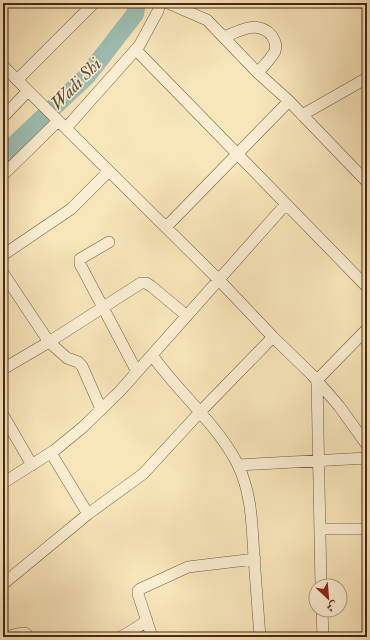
<svg xmlns="http://www.w3.org/2000/svg" width="370" height="640" viewBox="0 0 370 640" font-family="'IM FELL Double Pica',Amiri,serif">
	<style>
		.lines { fill: none; stroke-linecap: round; stroke-linejoin: round }
		.river { stroke: #9dbfb3; stroke-width: 18 }
		.minor-casing { stroke: #74583b; stroke-width: 12 }
		.minor { stroke: #faeed2; stroke-width: 11 }
		.labels { text-anchor: middle; dominant-baseline: central; stroke-width: 3.5; stroke-linejoin: round; paint-order: stroke }
		.water-label { font-size: 18px; font-style: italic; fill: #5d4e3a; stroke: #faeed2 }
	</style>
	<rect width="100%" height="100%" fill="#f8e5ba"/>
	<filter id="stains"><feTurbulence type="fractalNoise" baseFrequency=".005" numOctaves="4"/><feColorMatrix values="0 0 0 0 .2 0 0 0 0 .09 0 0 0 0 .02 0 0 0 .5 -.17"/></filter>
	<radialGradient id="worn" r=".72"><stop offset=".6" stop-color="#630" stop-opacity="0"/><stop offset="1" stop-color="#630" stop-opacity=".3"/></radialGradient>
	<g class="lines">
		<!-- river -->
		<path class="river" d="M3 155 87 76 135 14 137 3"/>
		<defs>
			<path id="minor" d="M168 3 207 20 258 73 289 101 367 182
				M224 37C240 31 258 19 272 36 275 41 277 45 275 51 271 59 263 66 258 73
				M136 50 367 287
				M3 66 219 280 273 337 312 375 339 406 367 445
				M17 80 94 3
				M302 115 367 78
				M3 117 28 91
				M66 128 139 46 158 11 160 3
				M3 175 58 121
				M166 227 289 101
				M109 242 80 259V264L137 372
				M3 255 71 209 109 171
				M3 273 49 342 67 358 78 362 82 366 101 409
				M152 355C177 391 217 424 237 463 252 493 252 525 254 558 256 584 258 611 260 637
				M3 369 49 342 141 283H146L151 286 187 316
				M3 415 32 465
				M51 453 88 514
				M238 465 367 458
				M3 483 55 450 83 427 120 391 286 204
				M320 529H367
				M3 584 88 514 143 474 200 412 273 337
				M321 586 317 380 367 329
				M322 610 323 637
				M5 637 17 634 25 633 29 637
				M121 637 147 621
				M152 637 138 594V591L140 589 188 567 255 559"/>
		</defs>
		<!-- minor casing -->
		<use href="#minor" class="minor-casing"/>
		<!-- minor -->
		<use href="#minor" class="minor"/>
	</g>
	<g class="labels">
		<!-- water labels -->
		<g class="water-label">
			<text transform="translate(76 84) rotate(-46)">Wadi Shi</text>
		</g>
	</g>
	<!-- margin -->
	<rect width="370" height="640" fill="none" stroke="#f8e5ba" stroke-width="16"/>
	<rect x="4" y="4" width="362" height="632" fill="none" stroke="#482911" stroke-width="2"/>
	<rect x="8" y="8" width="354" height="624" fill="none" stroke="#482911"/>
	<!-- north arrow -->
	<g transform="translate(328 598) rotate(154)"><circle r="19" fill="#faeed2" stroke="#b39f85"/>
	<path d="M0-3L7 15L0 10L-7 15Z" fill="#8f2418"/>
	<text y="-6" font-size="11" font-weight="bold" text-anchor="middle" fill="#482911">ش</text>
	</g>
	<rect width="100%" height="100%" filter="url(#stains)"/>
	<rect width="100%" height="100%" fill="url(#worn)"/>
</svg>
